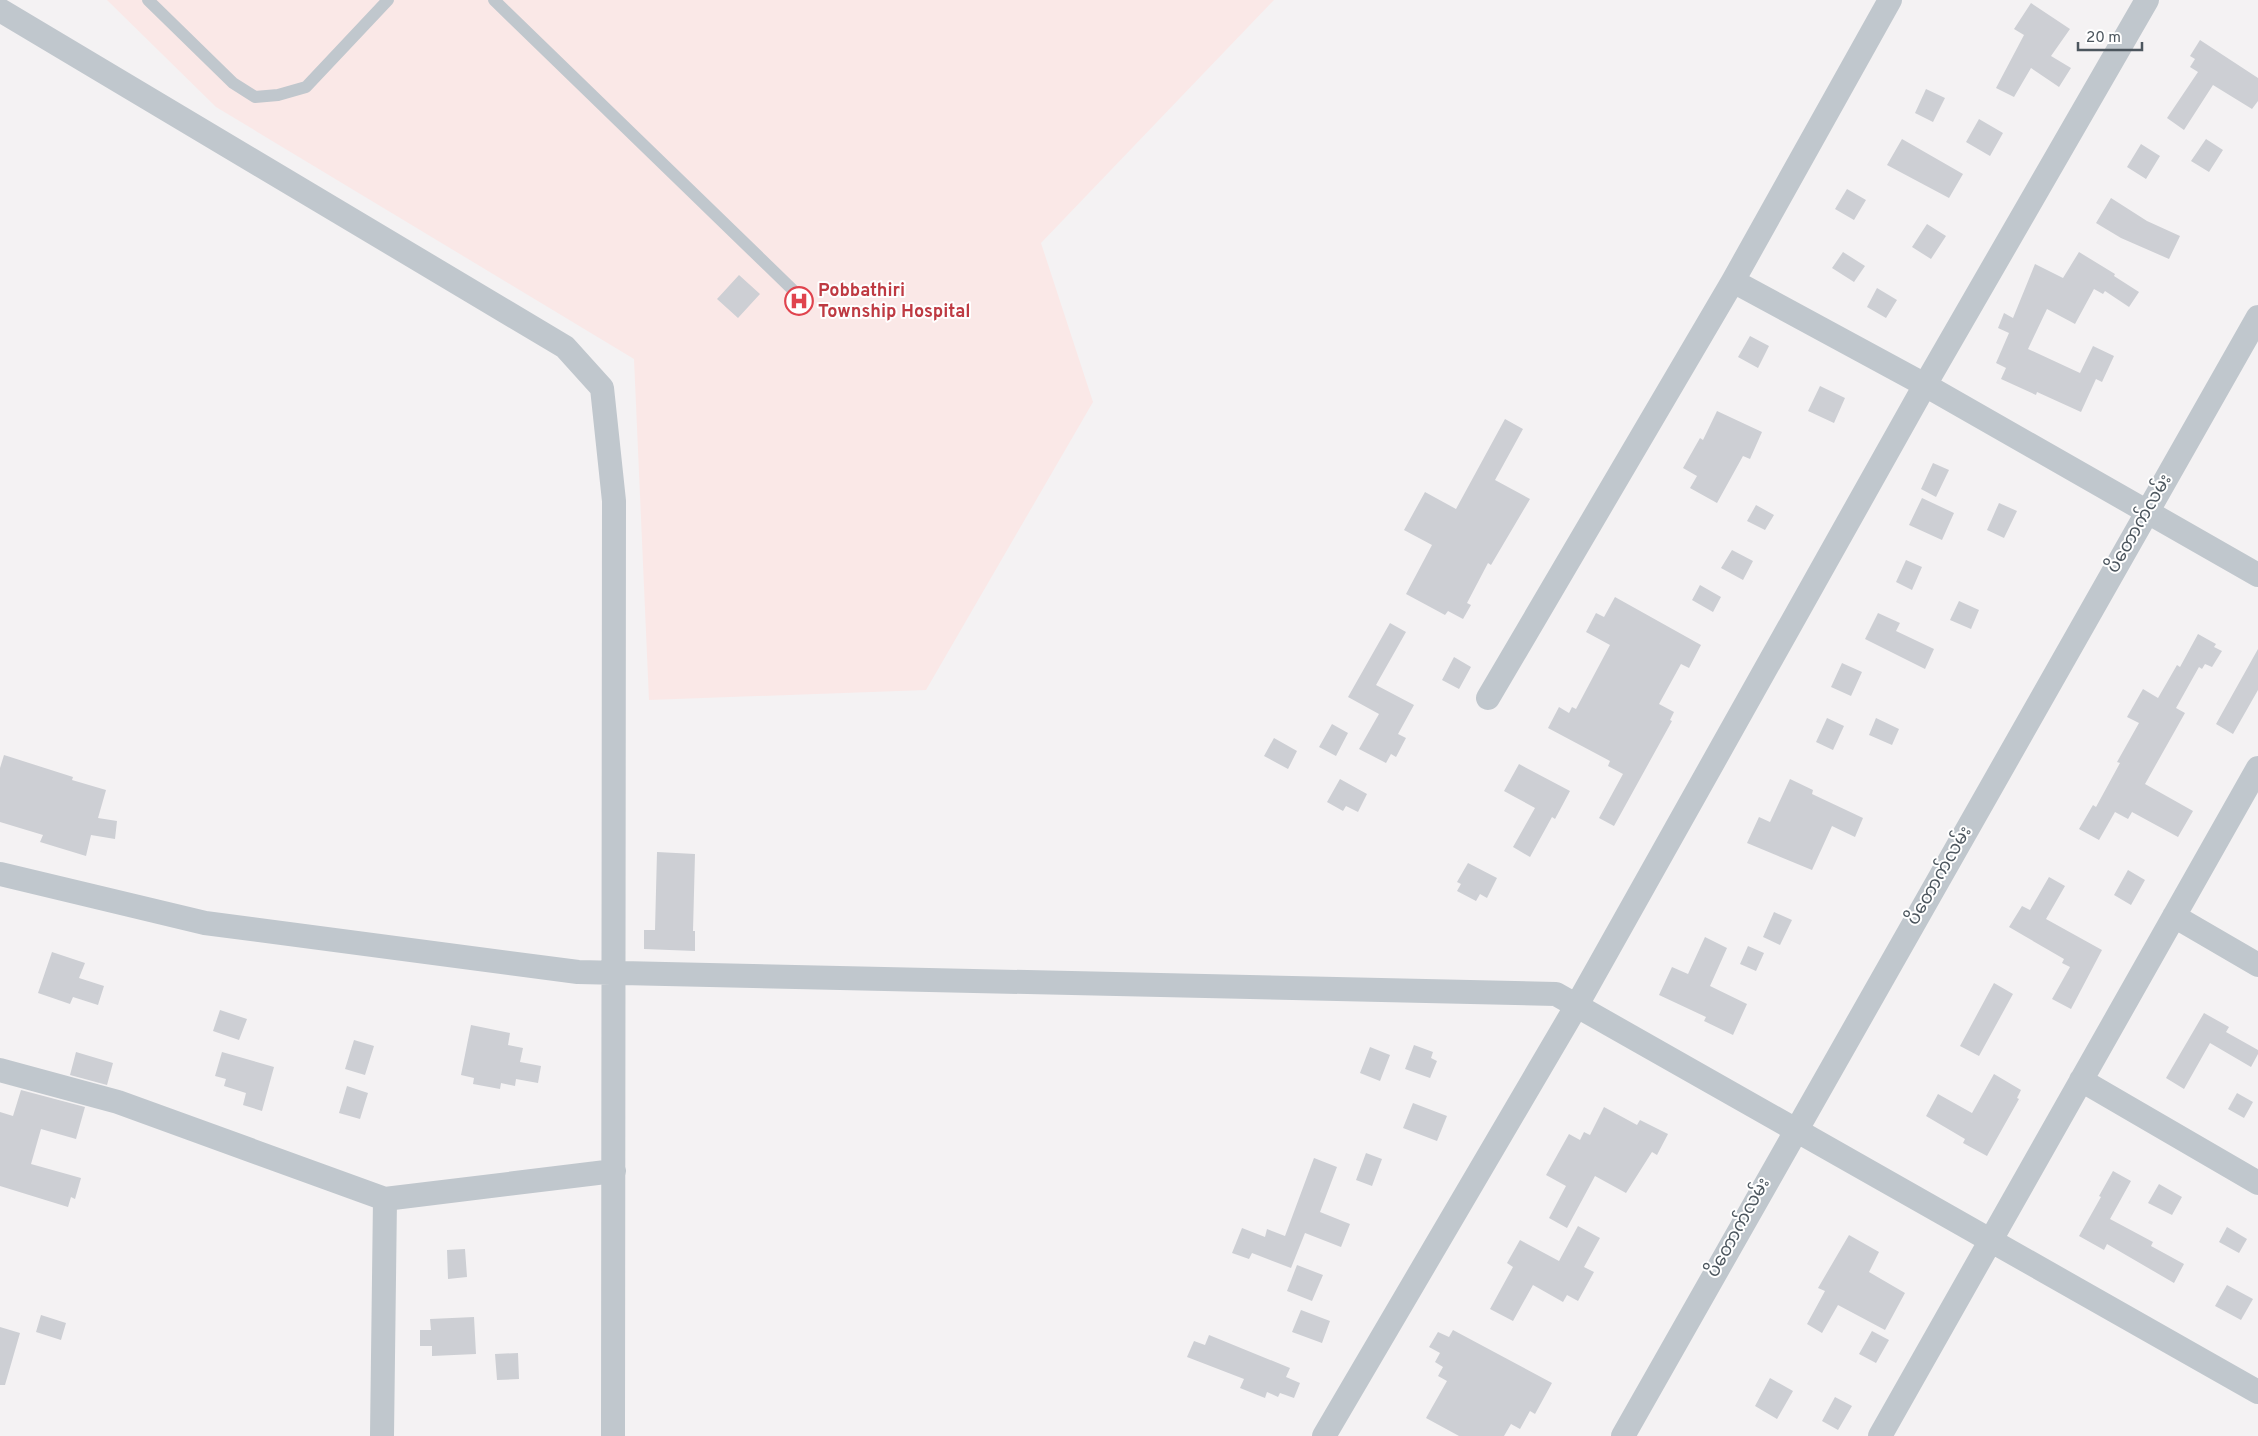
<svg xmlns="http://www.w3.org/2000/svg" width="2258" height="1436" viewBox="0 0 2258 1436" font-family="Overpass,'Noto Sans Myanmar',sans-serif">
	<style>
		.medical { fill: #fae8e7 }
		.building { fill: #cdcfd4 }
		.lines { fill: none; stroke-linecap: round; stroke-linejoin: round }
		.lane { stroke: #c0c7cd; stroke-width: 12 }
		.street { stroke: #c0c7cd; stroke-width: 24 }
		.labels { text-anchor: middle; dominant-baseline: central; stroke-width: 4; stroke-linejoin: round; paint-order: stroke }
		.health-label { font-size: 18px; font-weight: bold; fill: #be3a42; stroke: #fff; text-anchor: start }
		.street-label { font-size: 18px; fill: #4c565e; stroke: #fff }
	</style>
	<rect width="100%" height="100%" fill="#f4f2f3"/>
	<!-- medical -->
	<path class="medical" d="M107 0H1274L1041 243 1093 402 926 690 649 700 634 359 216 107Z"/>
	<!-- building -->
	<path class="building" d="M2031 3 2070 29 2051 56 2071 68 2059 87 2031 68 2014 97 1996 88 2024 35 2014 29Z
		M2200 40 2258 78V101L2252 109 2213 85 2184 130 2167 118 2198 72 2190 67 2195 59 2190 56Z
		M1926 89 1945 98 1933 122 1915 113Z
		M1979 119 2003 133 1990 156 1966 142Z
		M1902 139 1963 174 1949 198 1887 165Z
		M2206 139 2223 150 2209 172 2191 161Z
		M2141 144 2160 156 2146 179 2127 167Z
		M1847 189 1866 200 1854 220 1835 209Z
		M2111 198 2147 221 2180 236 2169 259 2121 238 2096 223Z
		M1927 224 1946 236 1931 259 1912 247Z
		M1843 252 1865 266 1854 282 1832 268Z
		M2079 252 2115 274 2114 276 2139 292 2129 307 2105 291 2103 294 2094 289 2075 324 2047 309 2028 349 2080 373 2093 346 2114 356 2102 382 2096 379 2081 412 2037 392 2036 395 2001 379 2006 368 1996 363 2009 333 1998 328 2004 313 2013 318 2035 264 2063 278Z
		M739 275 760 294 738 318 717 299Z
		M1877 288 1897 300 1886 318 1867 307Z
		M1750 336 1769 346 1758 368 1738 357Z
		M1820 386 1845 398 1834 423 1808 411Z
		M1717 411 1762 432 1750 459 1743 456 1717 503 1690 488 1697 476 1683 468 1700 438 1703 440Z
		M1505 419 1523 429 1495 480 1530 499 1491 565 1488 563 1467 603 1471 605 1463 619 1448 611 1445 615 1406 594 1432 545 1404 530 1425 492 1456 509Z
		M1933 463 1949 470 1936 497 1921 489Z
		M1922 498 1954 513 1942 540 1909 525Z
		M1999 503 2017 511 2004 538 1987 530Z
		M1756 505 1774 515 1765 530 1747 521Z
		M1732 550 1753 561 1743 580 1721 568Z
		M1906 560 1922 567 1912 590 1896 582Z
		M1700 585 1721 597 1713 612 1692 600Z
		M1615 597 1701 645 1689 668 1681 664 1659 704 1674 712 1670 720 1672 721 1614 826 1599 818 1623 774 1608 766 1610 761 1548 728 1559 707 1569 713 1572 707 1576 709 1610 645 1586 632 1596 613 1604 617Z
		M1959 601 1979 610 1971 629 1950 620Z
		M1878 613 1900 623 1896 631 1934 649 1925 669 1865 639Z
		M1390 623 1406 632 1376 685 1414 705 1398 734 1406 738 1396 757 1391 754 1386 763 1359 749 1379 714 1348 697Z
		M2198 634 2216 644 2214 647 2222 651 2212 667 2205 664 2202 669 2199 667 2176 708 2185 713 2145 784 2193 811 2178 837 2132 812 2128 819 2115 812 2099 840 2079 829 2093 805 2096 807 2120 763 2117 762 2139 723 2127 717 2143 689 2158 698 2177 665 2180 667Z
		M2258 649V690L2233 734 2216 724Z
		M1454 657 1471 667 1459 689 1442 680Z
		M1842 663 1862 672 1851 696 1831 687Z
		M1827 718 1844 726 1833 750 1816 742Z
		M1876 718 1899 729 1892 745 1869 735Z
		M1332 724 1348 733 1336 756 1319 747Z
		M1274 738 1297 751 1288 769 1264 756Z
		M4 755 73 777 72 780 106 790 98 818 117 821 115 839 91 835 86 856 40 842 43 835 0 822V768Z
		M1519 764 1570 791 1555 819 1552 817 1530 857 1513 847 1535 808 1504 791Z
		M1340 779 1367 794 1358 812 1346 806 1343 811 1327 802Z
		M1790 779 1813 790 1812 794 1863 818 1855 837 1832 826 1812 870 1747 843 1759 817 1770 822Z
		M657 852 695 854 693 931H695V951L644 949V930H655Z
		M1468 863 1497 878 1487 898 1480 894 1476 901 1457 891 1461 884 1457 882Z
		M2128 870 2145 880 2131 905 2114 895Z
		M2049 877 2065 886 2046 919 2102 950 2071 1009 2052 999 2070 967 2062 963 2064 959 2009 927 2022 906 2030 910Z
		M1774 912 1792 920 1780 945 1763 937Z
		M1705 937 1727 948 1710 986 1747 1004 1733 1035 1704 1021 1706 1017 1659 995 1672 967 1688 974Z
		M1748 946 1764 953 1756 971 1740 964Z
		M52 952 85 963 79 978 104 986 98 1005 73 997 70 1004 38 993Z
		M1994 983 2013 994 1979 1056 1960 1046Z
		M220 1010 247 1019 239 1040 213 1031Z
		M2204 1013 2229 1027 2226 1032 2258 1050V1054L2251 1067 2210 1043 2184 1089 2166 1078Z
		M471 1025 510 1033 508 1045 523 1048 520 1062 541 1066 538 1083 516 1079 515 1086 501 1083 500 1089 473 1084 474 1078 461 1075Z
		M354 1040 374 1046 365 1075 345 1069Z
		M1414 1045 1433 1052 1431 1058 1437 1061 1430 1078 1405 1069Z
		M1370 1047 1390 1055 1380 1081 1360 1073Z
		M76 1052 113 1063 107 1085 70 1075Z
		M222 1052 274 1067 262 1111 243 1105 246 1093 224 1086 226 1079 215 1076Z
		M1994 1074 2021 1090 2017 1098 2019 1099 1987 1156 1963 1143 1965 1139 1926 1116 1938 1094 1972 1113Z
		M347 1086 368 1093 360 1119 339 1113Z
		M21 1090 85 1107 76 1139 41 1129 31 1164 81 1178 75 1199 71 1197 68 1207 0 1186V1112L13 1116Z
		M2237 1093 2253 1102 2244 1118 2228 1109Z
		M1413 1103 1447 1116 1437 1141 1403 1128Z
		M1604 1107 1637 1125 1640 1120 1668 1134 1657 1155 1652 1152 1626 1193 1595 1176 1567 1228 1549 1218 1566 1186 1546 1175 1569 1134 1580 1140 1584 1132 1590 1135Z
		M1366 1153 1382 1159 1372 1186 1356 1180Z
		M1314 1158 1337 1167 1320 1212 1350 1224 1341 1247 1305 1233 1291 1268 1252 1253 1249 1259 1232 1253 1242 1228 1265 1237 1267 1229 1285 1236Z
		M2113 1171 2131 1181 2110 1219 2153 1242 2151 1246 2184 1264 2174 1283 2107 1244 2104 1250 2079 1236 2101 1197 2099 1196Z
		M2159 1184 2182 1197 2172 1215 2148 1203Z
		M1578 1226 1600 1238 1584 1267 1594 1272 1578 1301 1567 1295 1563 1302 1533 1285 1513 1321 1490 1309 1513 1267 1507 1263 1520 1240 1559 1261Z
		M2227 1227 2247 1239 2239 1253 2219 1242Z
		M1849 1235 1879 1252 1869 1272 1905 1293 1885 1330 1838 1305 1822 1333 1807 1324 1825 1291 1818 1288Z
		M465 1249 467 1277 448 1279 447 1250Z
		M1297 1265 1323 1275 1312 1301 1287 1291Z
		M2227 1285 2253 1299 2241 1320 2215 1306Z
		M1301 1310 1330 1321 1322 1343 1292 1332Z
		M41 1315 66 1323 61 1340 36 1332Z
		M474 1317 476 1354 432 1356V1346H420V1330H431L430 1319Z
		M0 1327 20 1333 5 1385H0Z
		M1453 1330 1552 1383 1535 1414 1530 1411 1520 1429 1511 1424 1504 1436H1459L1426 1418 1447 1381 1438 1376 1443 1367 1435 1362 1440 1353 1429 1347 1438 1332 1449 1337Z
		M1872 1331 1889 1340 1876 1363 1859 1354Z
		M1209 1335 1290 1368 1286 1377 1300 1383 1294 1398 1280 1393 1278 1397 1267 1392 1265 1398 1240 1388 1244 1379 1187 1357 1194 1341 1205 1345Z
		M518 1353 519 1379 497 1380 495 1354Z
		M1770 1378 1793 1391 1777 1419 1755 1406Z
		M1835 1397 1852 1406 1838 1430 1822 1421Z"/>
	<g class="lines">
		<!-- lane -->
		<path class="lane" d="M148 0 233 83 255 97 278 95 306 87 388 0
			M494 0 796 293"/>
		<!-- street -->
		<path class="street" d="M0 10 565 347 602 388 614 501 613 1436
			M1733 281 1925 385 2258 575
			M1488 698 1733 281 1890 0
			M0 874 205 923 578 972 1556 994 2258 1392
			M2174 916 2258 965
			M0 1070 118 1102 385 1199 614 1171
			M2081 1080 2258 1183
			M382 1436 385 1199
			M1324 1436 1577 1005 1925 385 2147 0
			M1623 1436 2258 317
			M1880 1436 2258 768"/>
	</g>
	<!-- icons -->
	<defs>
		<symbol id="hospital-ring" viewBox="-11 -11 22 22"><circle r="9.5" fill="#fff" stroke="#e0444e" stroke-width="1.5"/><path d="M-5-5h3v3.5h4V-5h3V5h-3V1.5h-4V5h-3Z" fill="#e0444e"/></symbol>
	</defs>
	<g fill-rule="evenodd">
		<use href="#hospital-ring" x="783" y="285" width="32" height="32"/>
	</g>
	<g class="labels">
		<!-- health labels -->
		<g class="health-label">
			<text x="818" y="291">Pobbathiri<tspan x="818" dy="21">Township Hospital</tspan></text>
		</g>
		<!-- street labels -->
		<g class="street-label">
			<text transform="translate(2140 524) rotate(-60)">ပိတောက်လမ်း</text>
			<text transform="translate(1940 876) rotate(-60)">ပိတောက်လမ်း</text>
			<text transform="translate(1739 1228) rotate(-61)">ပိတောက်လမ်း</text>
		</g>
	</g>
	<!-- scale -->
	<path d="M2078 42v8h64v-8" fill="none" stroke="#4c565e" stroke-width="2.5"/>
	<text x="2086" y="42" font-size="15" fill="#4c565e" stroke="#ffffff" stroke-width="4" paint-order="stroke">20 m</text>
</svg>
